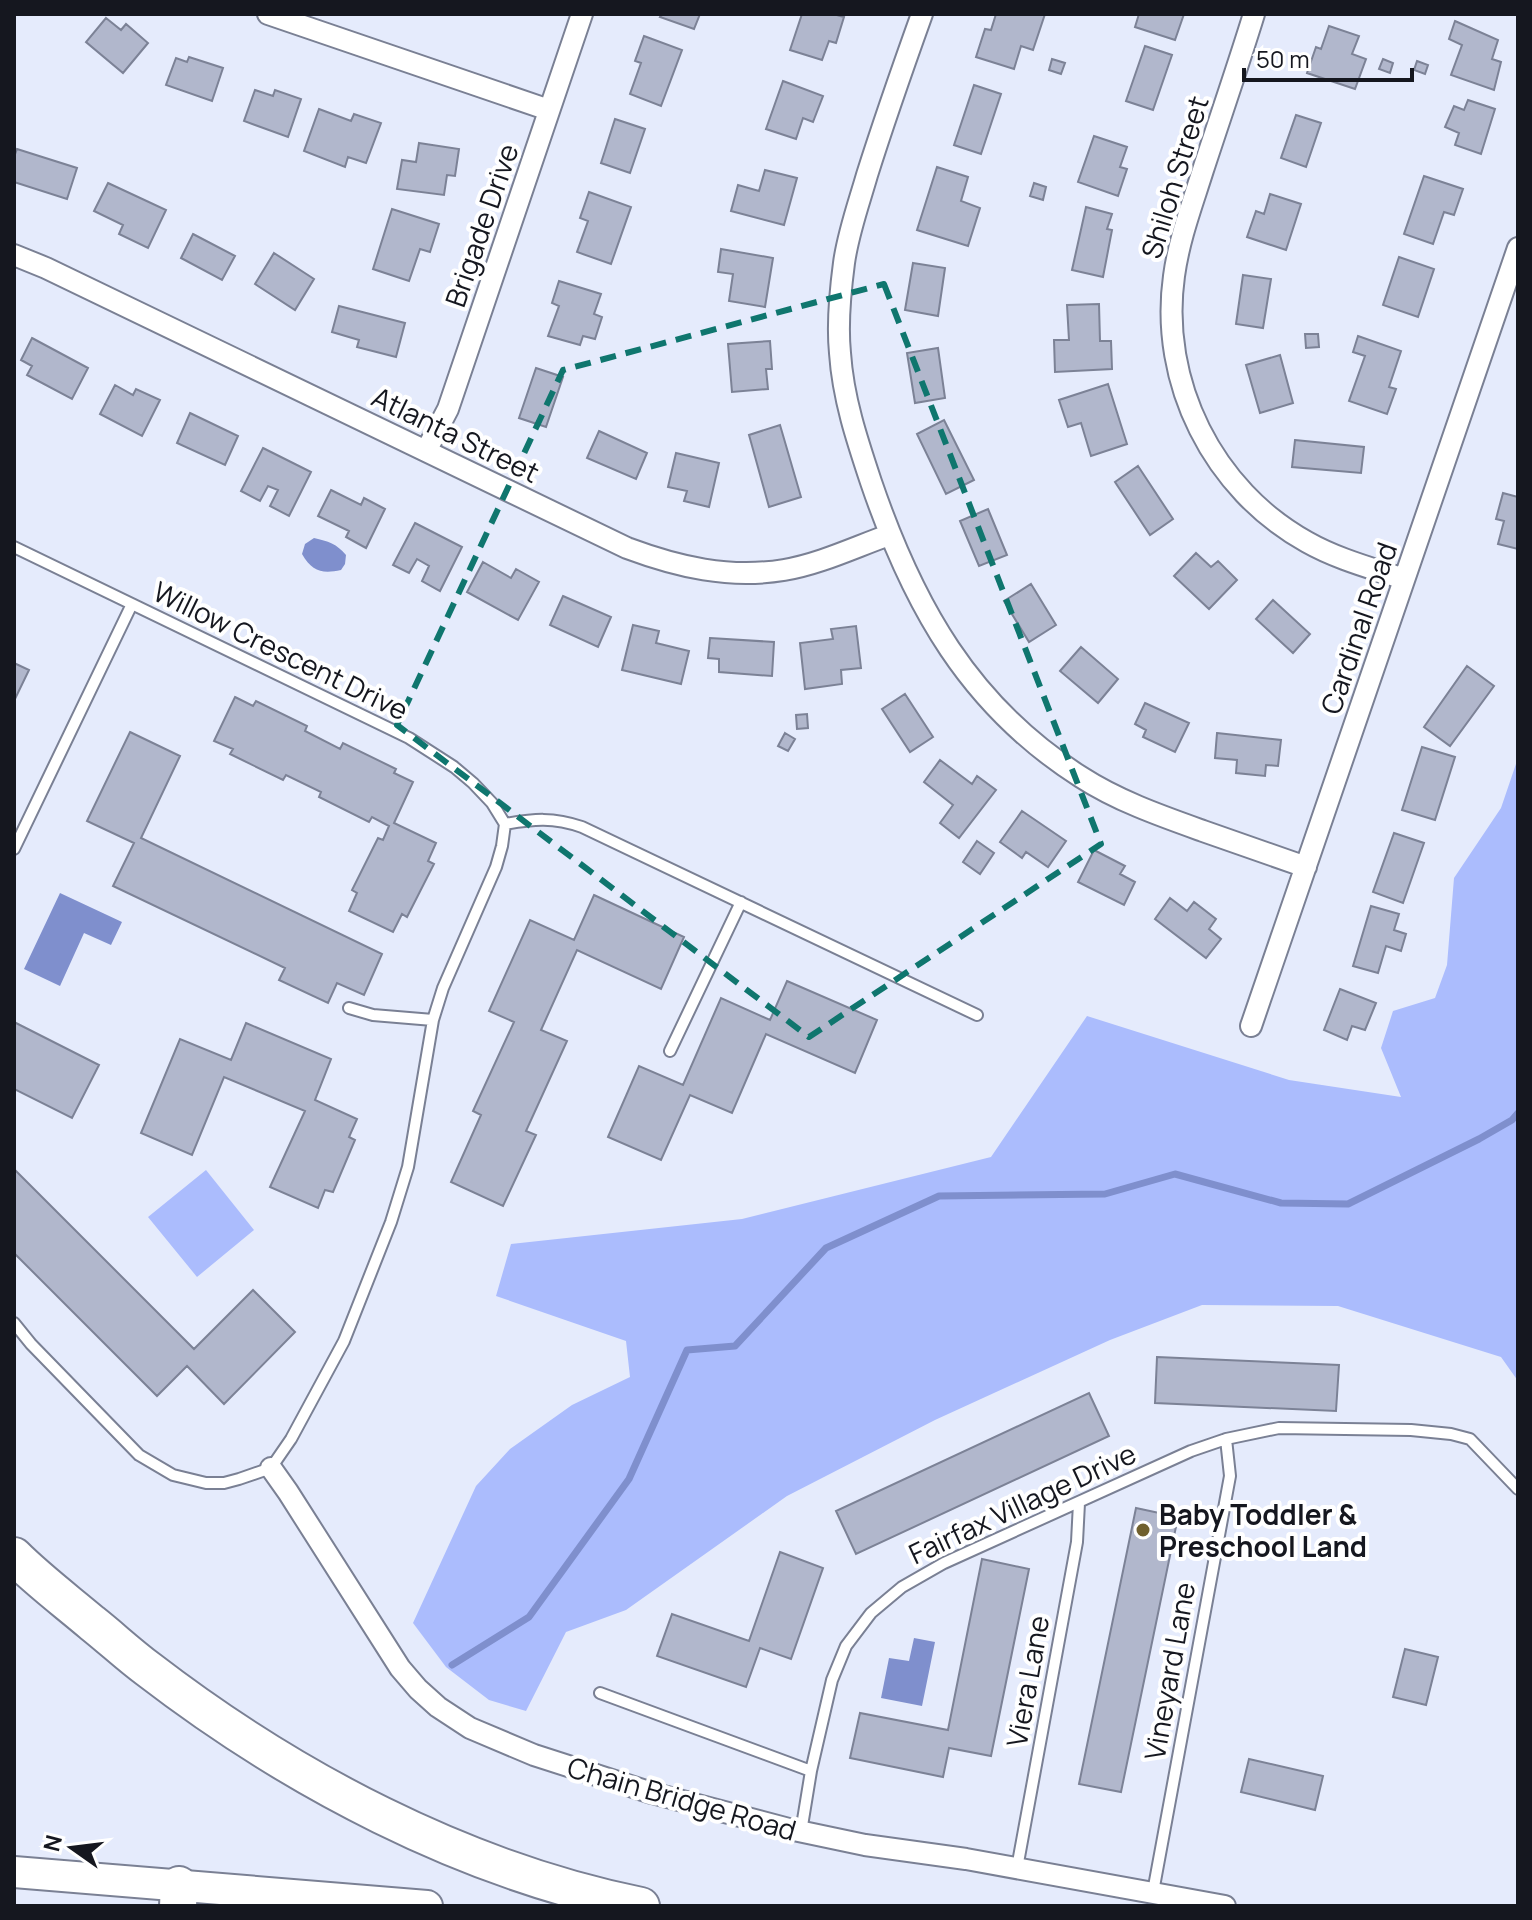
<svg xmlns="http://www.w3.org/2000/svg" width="1532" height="1920" viewBox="0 0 1532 1920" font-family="Manrope,sans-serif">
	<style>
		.green { fill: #abbcfd }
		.water { fill: #7f8fcd }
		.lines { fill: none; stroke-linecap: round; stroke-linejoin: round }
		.stream { stroke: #7f8fcd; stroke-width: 7 }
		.building { fill: #b1b7cc; stroke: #7c8296; stroke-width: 2 }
		.service-casing { stroke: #7a8094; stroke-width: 14 }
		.minor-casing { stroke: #7a8094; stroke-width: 24 }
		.primary-casing { stroke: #7a8094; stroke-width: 34 }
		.motorway-casing { stroke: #7a8094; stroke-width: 40 }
		.service { stroke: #fff; stroke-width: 10 }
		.minor { stroke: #fff; stroke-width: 20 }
		.primary { stroke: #fff; stroke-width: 30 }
		.motorway { stroke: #fff; stroke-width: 36 }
		.marked { fill: none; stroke: #0f766e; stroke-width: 6; stroke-dasharray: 16 10; stroke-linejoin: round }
		.poi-dot { fill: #70602e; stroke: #fff; stroke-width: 3 }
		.labels { text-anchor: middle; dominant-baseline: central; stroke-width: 8; stroke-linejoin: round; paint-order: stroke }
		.street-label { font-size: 28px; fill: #15171f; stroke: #fff }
		.poi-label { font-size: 28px; font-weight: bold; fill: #15171f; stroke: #fff; text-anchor: start }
	</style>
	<rect width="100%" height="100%" fill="#e5ebfc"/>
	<!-- green -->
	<path class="green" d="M1518 758V1381L1501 1357 1338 1306 1202 1305 1110 1340 935 1420 787 1496 626 1610 566 1632 526 1711 489 1700 446 1667 413 1623 476 1486 510 1449 572 1405 630 1377 626 1341 496 1296 511 1244 742 1219 991 1157 1087 1016 1289 1080 1401 1097 1381 1048 1393 1011 1435 998 1447 965 1454 878 1501 808Z
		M206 1170 254 1230 197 1277 148 1217Z"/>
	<!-- water -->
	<path class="water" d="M314 538C328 541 337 544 346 555L345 564 341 570C323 574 312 572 302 554L305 544Z
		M60 893 122 922 111 945 84 933 60 986 24 969Z
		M914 1638 935 1642 922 1706 881 1698 889 1658 909 1661Z"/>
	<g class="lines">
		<!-- stream -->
		<path class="stream" d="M452 1665 529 1617 629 1479 687 1350 735 1346 826 1248 939 1196 1105 1194 1175 1174 1281 1203 1348 1204 1479 1139 1512 1120 1518 1113"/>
	</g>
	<!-- building -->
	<path class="building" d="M662 14H700L694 29 660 17Z
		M802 14H833L844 17 836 43 829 41 822 60 790 50Z
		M996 14H1045L1033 50 1021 46 1014 69 976 57 985 29 991 30Z
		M1139 14H1184L1175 40 1135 27Z
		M106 18 121 30 126 24 148 43 123 73 86 42Z
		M1455 21 1498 40 1492 59 1501 62 1494 90 1451 75 1462 45 1449 39Z
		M1329 26 1359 36 1352 54 1366 59 1355 89 1307 73 1316 47 1321 49Z
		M644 36 682 50 661 106 630 94 641 63 635 61Z
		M1145 46 1172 55 1153 110 1126 101Z
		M189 57 223 68 212 101 166 85 176 58 187 62Z
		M1052 59 1065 63 1061 74 1049 70Z
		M1383 59 1393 63 1390 73 1379 69Z
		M1417 61 1428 65 1425 74 1414 70Z
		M783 81 823 96 813 122 803 118 796 139 766 129Z
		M974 85 1001 94 981 154 954 145Z
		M255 90 273 96 275 90 301 99 288 137 244 121Z
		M1468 100 1495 109 1481 154 1455 145 1459 133 1445 127 1454 106 1464 110Z
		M319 109 351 121 354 114 381 123 366 163 348 157 345 167 304 151Z
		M1296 115 1321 123 1306 167 1281 158Z
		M615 119 645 129 630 173 601 163Z
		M1094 136 1127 147 1120 167 1127 169 1118 196 1078 182Z
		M419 143 459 149 455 176 447 175 444 195 397 189 402 160 416 162Z
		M17 149 77 168 67 199 14 182V157Z
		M937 167 968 177 961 201 980 208 968 246 917 230Z
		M765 170 797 178 784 225 731 211 738 185 759 191Z
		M1424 176 1463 189 1454 215 1444 212 1433 244 1404 234Z
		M108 183 166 210 148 248 119 234 123 225 94 211Z
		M1034 183 1046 187 1043 200 1030 196Z
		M589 192 631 207 611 264 577 252 588 221 580 218Z
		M1270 194 1301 204 1286 250 1247 237 1256 211 1264 214Z
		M1086 207 1112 214 1107 229 1112 230 1103 277 1072 270Z
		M392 209 439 224 430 252 420 249 409 281 373 269Z
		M193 234 235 256 222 280 181 258Z
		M721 249 773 258 765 307 729 301 733 274 718 272Z
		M274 253 314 279 295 310 255 284Z
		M1399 257 1434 269 1418 317 1383 305Z
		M913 263 945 268 938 316 905 310Z
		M1243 275 1271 279 1263 328 1236 324Z
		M559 281 601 294 594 314 602 317 595 339 583 336 580 345 548 336 559 306 552 303Z
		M1099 304 1100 341H1111L1112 369 1055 372 1054 340H1069L1067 305Z
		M339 306 405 323 396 357 357 347 359 340 332 332Z
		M1305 334H1318L1319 347 1306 348Z
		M1358 336 1401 351 1389 387 1396 389 1387 414 1349 401 1365 356 1353 352Z
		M32 338 88 368 72 399 27 375 32 366 21 360Z
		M770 341 772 369H766L768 389 732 392 728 344Z
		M938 348 945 398 915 403 907 353Z
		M1280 355 1293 403 1260 413 1246 365Z
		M536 368 563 377 546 427 519 418Z
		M1108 384 1127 444 1091 456 1081 423 1068 427 1059 400Z
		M115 385 133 395 136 389 160 400 142 436 100 414Z
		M190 413 238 436 225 465 177 443Z
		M944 420 974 480 946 494 917 434Z
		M780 425 801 497 769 507 749 435Z
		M599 431 647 453 636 479 587 458Z
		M1295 440 1364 447 1361 473 1292 467Z
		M263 448 311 472 289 516 270 506 278 490 268 486 260 501 241 491Z
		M676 453 719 463 709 507 684 501 687 491 668 487Z
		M1138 466 1173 519 1150 535 1115 482Z
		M331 490 361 505 364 498 385 509 366 548 346 537 349 531 318 516Z
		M1503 493 1518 497V549L1498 544 1504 521 1496 519Z
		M988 509 1007 555 979 566 960 521Z
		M415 523 462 547 440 591 422 581 429 566 417 559 409 573 393 565Z
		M1196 553 1211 567 1218 561 1237 580 1209 609 1174 576Z
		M483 562 511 578 516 569 539 582 518 620 467 592Z
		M1031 584 1056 625 1029 642 1004 601Z
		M563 596 611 617 598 647 550 625Z
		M1273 600 1310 634 1293 653 1256 619Z
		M633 625 659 631 656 643 689 651 681 684 622 670Z
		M856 626 861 668 841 670 842 684 805 689 800 643 833 639 831 629Z
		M710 638 774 642 772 676 719 672V659L708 658Z
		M1081 647 1118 679 1098 703 1060 671Z
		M14 663 29 670 14 701Z
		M1467 666 1494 686 1450 746 1424 727Z
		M905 694 933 737 910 752 882 709Z
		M235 697 253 706 256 701 307 726 305 731 340 749 343 743 396 769 394 773 413 782 394 823 436 843 428 861 434 864 407 917 402 914 393 932 349 911 357 893 352 890 378 838 383 840 389 826 372 817 369 822 319 797 321 792 286 775 283 780 230 754 233 749 214 741Z
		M1145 703 1189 723 1175 752 1143 737 1146 730 1135 724Z
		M807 714 808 728 797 729 796 715Z
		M130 732 180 756 141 838 382 954 364 995 337 983 328 1003 279 980 285 968 113 886 134 843 87 821Z
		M785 733 795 739 788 751 778 746Z
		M1217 733 1281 740 1278 766 1266 765 1265 776 1236 773 1237 760 1215 758Z
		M1422 747 1455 757 1435 820 1402 810Z
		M940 760 972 784 977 776 996 790 959 838 940 823 953 805 924 782Z
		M1022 811 1066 841 1048 867 1026 852 1022 858 1000 842Z
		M1394 833 1424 843 1403 903 1373 892Z
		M977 841 994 853 980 874 963 862Z
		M1094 850 1125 866 1120 874 1135 882 1124 905 1078 882Z
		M594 895 684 937 661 989 577 950 541 1030 567 1041 526 1131 536 1135 503 1206 451 1182 481 1115 473 1111 514 1022 489 1011 530 920 574 940Z
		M1170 898 1187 911 1194 902 1216 919 1209 929 1221 939 1206 958 1155 919Z
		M1371 906 1399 914 1394 930 1406 934 1401 951 1386 946 1378 973 1353 966Z
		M787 981 877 1020 855 1073 766 1034 732 1113 690 1095 661 1160 608 1137 639 1066 683 1085 721 998 770 1020Z
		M1340 989 1376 1003 1365 1030 1352 1026 1347 1040 1324 1030Z
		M14 1022 99 1065 72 1118 14 1089Z
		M246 1023 331 1059 315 1100 357 1119 349 1137 355 1140 333 1192 325 1190 318 1208 270 1187 305 1111 224 1077 192 1155 141 1133 180 1039 231 1060Z
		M14 1169 194 1349 253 1290 295 1332 224 1404 187 1366 157 1396 14 1253Z
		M1157 1357 1339 1365 1336 1411 1155 1403Z
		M1089 1393 1109 1436 856 1554 836 1511Z
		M1136 1508 1178 1517 1121 1792 1079 1784Z
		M780 1552 823 1568 791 1659 760 1648 746 1687 657 1656 672 1614 749 1641Z
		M982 1559 1029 1569 991 1756 949 1748 943 1777 850 1758 860 1713 948 1730Z
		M1405 1649 1438 1657 1426 1705 1393 1697Z
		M1249 1759 1323 1776 1315 1810 1241 1792Z"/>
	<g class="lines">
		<defs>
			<path id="service" d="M14 547 409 738 454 767 473 783 492 803 505 824 502 846 496 867 443 988 433 1020 408 1167 391 1222 344 1341 291 1439 271 1468 239 1479 224 1483H206L173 1475 139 1455 31 1344 14 1323
				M505 824C534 819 553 817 582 827L977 1015
				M14 849 132 604
				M349 1008 373 1015 433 1020
				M670 1051 741 902
				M600 1693 811 1771
				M801 1832 811 1771 832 1680 846 1646 871 1613 902 1587 944 1563 1191 1451 1226 1439 1279 1428 1411 1430 1451 1434 1470 1439 1518 1489
				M1017 1868 1077 1542 1079 1503
				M1153 1892 1230 1476 1226 1439"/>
			<path id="minor" d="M268 14 549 110
				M922 14C903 67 884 121 867 175 859 203 848 233 844 263 840 293 837 323 840 353 843 398 857 440 871 482 913 605 969 706 1081 777 1118 801 1161 816 1203 831 1237 843 1271 855 1306 867
				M1254 14C1238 66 1220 118 1203 170 1192 205 1179 239 1174 276 1159 382 1213 490 1307 542 1337 559 1371 568 1404 579
				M14 255 46 268 627 548C678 567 729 579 784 570 820 564 855 547 889 535
				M426 451 448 409 582 14
				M1251 1026 1518 248
				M271 1468 288 1492 400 1668 418 1689 438 1707 470 1728 534 1755 652 1793 789 1829 865 1845 966 1859 1225 1906"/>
			<path id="primary" d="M14 1872 427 1906"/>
			<path id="motorway" d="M14 1556C38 1580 66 1601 92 1623 111 1638 129 1655 148 1669 291 1779 463 1870 641 1906
				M178 1906 179 1885"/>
		</defs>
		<!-- service casing -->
		<use href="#service" class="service-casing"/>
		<!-- minor casing -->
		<use href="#minor" class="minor-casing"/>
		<!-- primary casing -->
		<use href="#primary" class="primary-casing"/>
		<!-- motorway casing -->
		<use href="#motorway" class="motorway-casing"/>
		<!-- service -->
		<use href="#service" class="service"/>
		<!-- minor -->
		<use href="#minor" class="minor"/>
		<!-- primary -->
		<use href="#primary" class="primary"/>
		<!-- motorway -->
		<use href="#motorway" class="motorway"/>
	</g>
	<!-- marked area -->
	<path class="marked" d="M884 284 1101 844 809 1037 397 725 563 370Z"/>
	<!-- markers -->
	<circle class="poi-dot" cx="1143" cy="1530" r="8"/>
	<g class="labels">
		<!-- street labels -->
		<g class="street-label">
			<text transform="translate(1174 177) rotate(-73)">Shiloh Street</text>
			<text transform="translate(481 225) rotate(-71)">Brigade Drive</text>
			<text transform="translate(456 434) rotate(26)">Atlanta Street</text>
			<text transform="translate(1358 628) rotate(-71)">Cardinal Road</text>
			<text transform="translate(281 650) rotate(26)">Willow Crescent Drive</text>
			<text transform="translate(1022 1503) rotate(-25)">Fairfax Village Drive</text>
			<text transform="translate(1169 1671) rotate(-80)">Vineyard Lane</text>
			<text transform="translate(1027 1681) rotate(-80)">Viera Lane</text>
			<text transform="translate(682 1798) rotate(16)">Chain Bridge Road</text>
		</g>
		<!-- poi labels -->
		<g class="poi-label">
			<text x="1159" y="1514">Baby Toddler &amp;<tspan x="1159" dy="32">Preschool Land</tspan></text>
		</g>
	</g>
	<!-- border -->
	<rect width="1532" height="1920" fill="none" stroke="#15171f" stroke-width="32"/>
	<!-- north arrow -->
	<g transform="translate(72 1848) rotate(284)" stroke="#ffffff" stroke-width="6" paint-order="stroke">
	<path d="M0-6L14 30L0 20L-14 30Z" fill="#15171f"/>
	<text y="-12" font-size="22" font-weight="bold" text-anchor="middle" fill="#15171f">N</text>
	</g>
	<!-- scale -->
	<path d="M1244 68v12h168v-12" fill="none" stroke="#15171f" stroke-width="4"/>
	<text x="1256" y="68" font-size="24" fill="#15171f" stroke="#ffffff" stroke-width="6" paint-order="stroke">50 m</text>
</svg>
